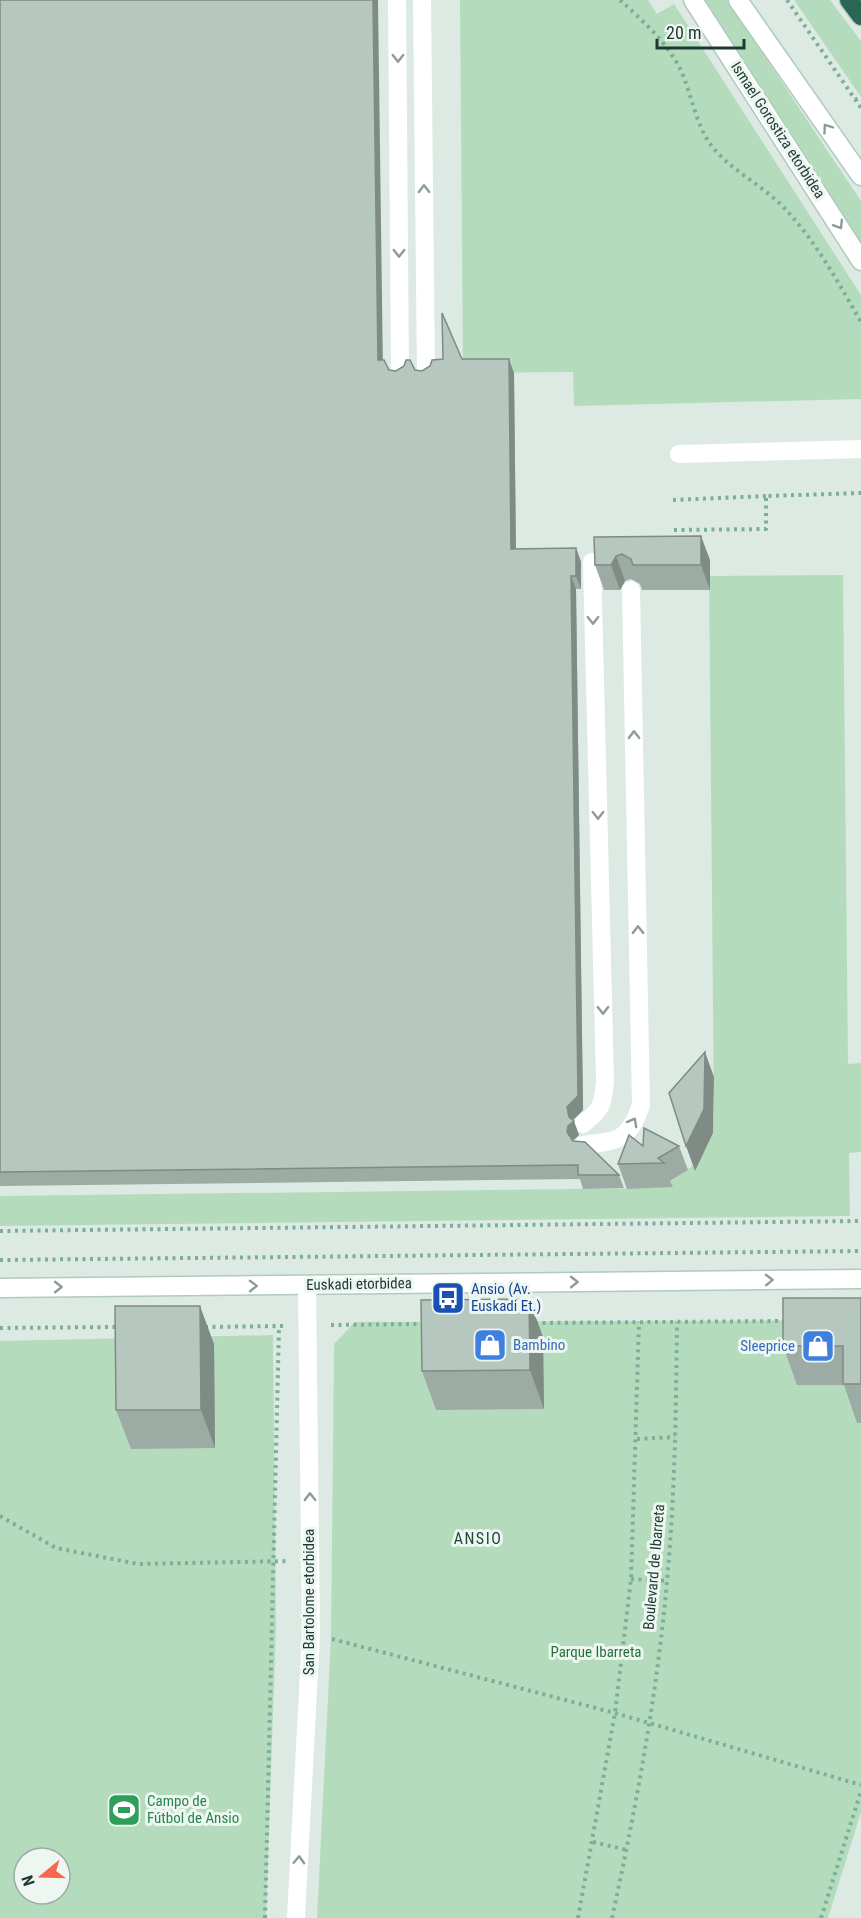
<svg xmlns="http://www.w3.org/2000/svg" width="861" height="1918" viewBox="0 0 861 1918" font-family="'Roboto Condensed',sans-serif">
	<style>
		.green { fill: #b4dcbc; fill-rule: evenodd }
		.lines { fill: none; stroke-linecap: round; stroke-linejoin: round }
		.secondary-casing { stroke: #b0cabe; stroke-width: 21 }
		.highway-casing { stroke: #bcc4c1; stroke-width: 21 }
		.path { stroke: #7cae9a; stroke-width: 4; stroke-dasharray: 3 4.5; stroke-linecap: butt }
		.lane { stroke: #fff; stroke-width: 18 }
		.street { stroke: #fff; stroke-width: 18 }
		.secondary { stroke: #fff; stroke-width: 18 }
		.highway { stroke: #296654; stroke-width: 18 }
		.wall { fill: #9caba3 }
		.shaded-wall { fill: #7f8b85 }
		.building { fill: #b5c7be; stroke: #7f8b85; stroke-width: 1.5 }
		.oneway { stroke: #8e9c98 }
		.labels { text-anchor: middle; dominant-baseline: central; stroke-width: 6; stroke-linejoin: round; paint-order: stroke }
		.street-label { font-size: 15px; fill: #1e3930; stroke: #edf6f1 }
		.transit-label { font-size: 15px; fill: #164399; stroke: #edf6f1; text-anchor: start }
		.shop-label { font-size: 15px; fill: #366cbe; stroke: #edf6f1; text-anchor: start }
		.park-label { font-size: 15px; fill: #28713d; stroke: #edf6f1 }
		.leisure-label { font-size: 15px; fill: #27864d; stroke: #edf6f1; text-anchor: start }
		.neighbourhood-label { font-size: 16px; letter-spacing: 1.5px; fill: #1a4b3b; stroke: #edf6f1 }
	</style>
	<rect width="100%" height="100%" fill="#ddeae3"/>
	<!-- green -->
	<path class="green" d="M460 0H648L657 14 674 4 861 295V399L574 406 573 372 463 373Z
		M701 0H727L861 201V243Z
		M794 0H830L861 41V97Z
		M843 575 848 1064 861 1063V1152L849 1153 850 1216 0 1226V1196L655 1188C692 1173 711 1154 714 1113L709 576Z
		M861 1320V1812L828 1918H317L331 1638 334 1344 355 1322Z
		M273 1335 276 1627 266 1918H0V1341ZM24 1858H60V1894H24Z"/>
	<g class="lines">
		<defs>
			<path id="secondary" d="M693 0 861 261
				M738 0 861 176
				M0 1288 861 1279"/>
			<path id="highway" d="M849 0 861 16"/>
		</defs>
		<!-- secondary casing -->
		<use href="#secondary" class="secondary-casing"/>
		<!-- highway casing -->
		<use href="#highway" class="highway-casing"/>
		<!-- path -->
		<path class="path" d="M620 0C642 20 670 45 682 73 692 96 696 125 711 145 729 170 765 186 787 211 817 243 839 284 861 322
			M787 0 861 108
			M855 100 861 97
			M673 500 766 496
			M674 530 766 529V496L861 493
			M0 1231 861 1221
			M0 1260 861 1251
			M535 1323 785 1321
			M331 1325 425 1324
			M205 1327 284 1326
			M0 1328 119 1327
			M637 1439 675 1437
			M0 1516 56 1548 138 1564 289 1561
			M631 1579 667 1581
			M332 1639 615 1713 861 1785
			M593 1842 627 1850
			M265 1918 279 1326
			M578 1918 615 1713 631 1579 639 1322
			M612 1918C636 1807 657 1695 667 1581 675 1495 676 1408 677 1322
			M821 1918 861 1791"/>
		<!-- lane -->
		<path class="lane" d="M397 0 400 374
			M422 0 426 374
			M679 454 861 449
			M583 1124C602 1109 603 1105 605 1081L592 562
			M583 1145C619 1141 629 1140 641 1105L631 590"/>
		<!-- street -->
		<path class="street" d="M296 1918 311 1634 307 1285"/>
		<!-- secondary -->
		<use href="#secondary" class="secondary"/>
		<!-- highway -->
		<use href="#highway" class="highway"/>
	</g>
	<!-- wall -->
	<path class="wall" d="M0 0 383 360 389 370 396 371 415 370 422 371 462 359 514 373 516 549 576 548 581 562V589H576L583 1110 573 1120 579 1135 573 1141 619 1175 624 1188 583 1189 580 1179 0 1186Z
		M594 537 710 560V590H642L640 584 631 579 625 581 620 590H604L595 565Z
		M643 1146H679L688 1170 670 1181 673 1187 627 1189 618 1164Z
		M861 1298V1423H857L844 1385H797L783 1346Z
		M529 1299 543 1337 544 1409 436 1410 422 1371Z
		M214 1344 215 1448 131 1449 116 1410Z"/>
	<!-- shaded-wall -->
	<path class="shaded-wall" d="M373 0H378L383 374 378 360Z
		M509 359 514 373 516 563 511 549Z
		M701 536 710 560V590L701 565Z
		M576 548 581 562V589L576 576Z
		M616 556 625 581 620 590 611 565Z
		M571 576 576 589 583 1110 572 1121H574L579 1135 573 1140 572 1146 567 1132 569 1117 567 1107Z
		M705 1052 714 1077 713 1133 695 1171 686 1146Z
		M529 1299 543 1337 544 1409 530 1370Z
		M200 1306 214 1344 215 1448 201 1410Z"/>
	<!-- building -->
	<path class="building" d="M0 0H373L378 360H384L389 370 396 371 404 366 406 360H410L415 370 422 371 430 366 432 360 443 359 442 313 462 359H509L511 549 576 548V576H571L578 1096 567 1107 569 1117 574 1121 568 1126 567 1132 573 1141 585 1142 619 1175H578V1165L0 1172Z
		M701 536V565H633L631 559 622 554 616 556 611 565H595L594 537Z
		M705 1052 704 1109 686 1146 669 1093Z
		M644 1128 679 1146 658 1158 664 1163 618 1164 629 1135 643 1146Z
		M783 1298H861V1384H843V1346H783Z
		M529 1299 530 1370 422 1371 421 1300Z
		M115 1306H200L201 1410H116Z"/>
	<!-- one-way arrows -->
	<defs><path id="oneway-chevron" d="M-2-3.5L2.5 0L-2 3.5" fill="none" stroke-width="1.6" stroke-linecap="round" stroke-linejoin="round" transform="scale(1.5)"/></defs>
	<g class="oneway">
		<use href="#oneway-chevron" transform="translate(398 58) rotate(90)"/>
		<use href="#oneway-chevron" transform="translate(827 128) rotate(-125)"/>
		<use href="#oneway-chevron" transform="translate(424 189) rotate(-91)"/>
		<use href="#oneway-chevron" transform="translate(839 225) rotate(58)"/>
		<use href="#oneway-chevron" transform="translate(399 253) rotate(90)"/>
		<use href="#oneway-chevron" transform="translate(593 620) rotate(89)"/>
		<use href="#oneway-chevron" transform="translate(634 735) rotate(-91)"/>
		<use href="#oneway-chevron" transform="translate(598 815) rotate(89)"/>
		<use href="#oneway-chevron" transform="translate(638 930) rotate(-91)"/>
		<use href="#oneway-chevron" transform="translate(603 1010) rotate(89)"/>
		<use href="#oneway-chevron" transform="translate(633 1122) rotate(-61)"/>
		<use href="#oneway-chevron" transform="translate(769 1280) rotate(-1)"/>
		<use href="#oneway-chevron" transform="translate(574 1282)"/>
		<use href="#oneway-chevron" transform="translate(253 1286) rotate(-1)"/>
		<use href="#oneway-chevron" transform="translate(58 1287)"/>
		<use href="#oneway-chevron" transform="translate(310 1497) rotate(-91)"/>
		<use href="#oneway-chevron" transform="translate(299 1860) rotate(-87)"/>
	</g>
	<!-- icons -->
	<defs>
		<symbol id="bus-square" viewBox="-11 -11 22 22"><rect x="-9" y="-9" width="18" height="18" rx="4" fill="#1a4fb4" stroke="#edf6f1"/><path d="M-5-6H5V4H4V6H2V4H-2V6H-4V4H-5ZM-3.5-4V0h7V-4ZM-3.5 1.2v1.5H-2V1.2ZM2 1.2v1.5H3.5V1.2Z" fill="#fff"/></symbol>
		<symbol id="shop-square" viewBox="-11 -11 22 22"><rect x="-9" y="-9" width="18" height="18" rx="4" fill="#3f7fe0" stroke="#edf6f1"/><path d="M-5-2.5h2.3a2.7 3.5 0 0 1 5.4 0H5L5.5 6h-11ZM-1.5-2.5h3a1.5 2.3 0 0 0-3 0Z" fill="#fff"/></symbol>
		<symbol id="stadium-square" viewBox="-11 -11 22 22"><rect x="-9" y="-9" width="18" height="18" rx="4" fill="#2e9e5b" stroke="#edf6f1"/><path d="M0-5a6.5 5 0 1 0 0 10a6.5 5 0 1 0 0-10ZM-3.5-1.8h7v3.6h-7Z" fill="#fff"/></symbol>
	</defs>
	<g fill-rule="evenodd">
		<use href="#bus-square" x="429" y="1279" width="38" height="38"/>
		<use href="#shop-square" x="471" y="1326" width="38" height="38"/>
		<use href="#shop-square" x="799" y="1327" width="38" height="38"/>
		<use href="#stadium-square" x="105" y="1791" width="38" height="38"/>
	</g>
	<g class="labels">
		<!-- street labels -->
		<g class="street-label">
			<text transform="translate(778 130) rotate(57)">Ismael Gorostiza etorbidea</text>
			<text transform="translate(359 1284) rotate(-1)">Euskadi etorbidea</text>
			<text transform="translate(654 1567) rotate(-85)">Boulevard de Ibarreta</text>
			<text transform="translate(309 1602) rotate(-90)">San Bartolome etorbidea</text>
		</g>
		<!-- transit labels -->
		<g class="transit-label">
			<text x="471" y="1289">Ansio (Av.<tspan x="471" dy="17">Euskadi Et.)</tspan></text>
		</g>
		<!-- shop labels -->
		<g class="shop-label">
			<text x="513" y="1345">Bambino</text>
			<text x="795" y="1346" text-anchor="end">Sleeprice</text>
		</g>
		<!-- park labels -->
		<g class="park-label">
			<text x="596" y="1652">Parque Ibarreta</text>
		</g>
		<!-- leisure labels -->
		<g class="leisure-label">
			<text x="147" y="1801">Campo de<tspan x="147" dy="17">Fútbol de Ansio</tspan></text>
		</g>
		<!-- neighbourhood labels -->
		<g class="neighbourhood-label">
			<text x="478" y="1538">ANSIO</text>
		</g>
	</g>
	<!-- north arrow -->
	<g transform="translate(42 1876) rotate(251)"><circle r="28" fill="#edf6f1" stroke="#9aaaa4" stroke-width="1.5"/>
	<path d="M0-4.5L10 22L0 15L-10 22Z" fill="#f6684e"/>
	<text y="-9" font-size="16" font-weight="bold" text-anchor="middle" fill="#1e3930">N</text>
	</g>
	<!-- scale -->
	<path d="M657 39v9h87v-9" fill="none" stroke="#1e3930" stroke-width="3"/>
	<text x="666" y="39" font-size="18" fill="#1e3930" stroke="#edf6f1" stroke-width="4.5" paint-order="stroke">20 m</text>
</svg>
